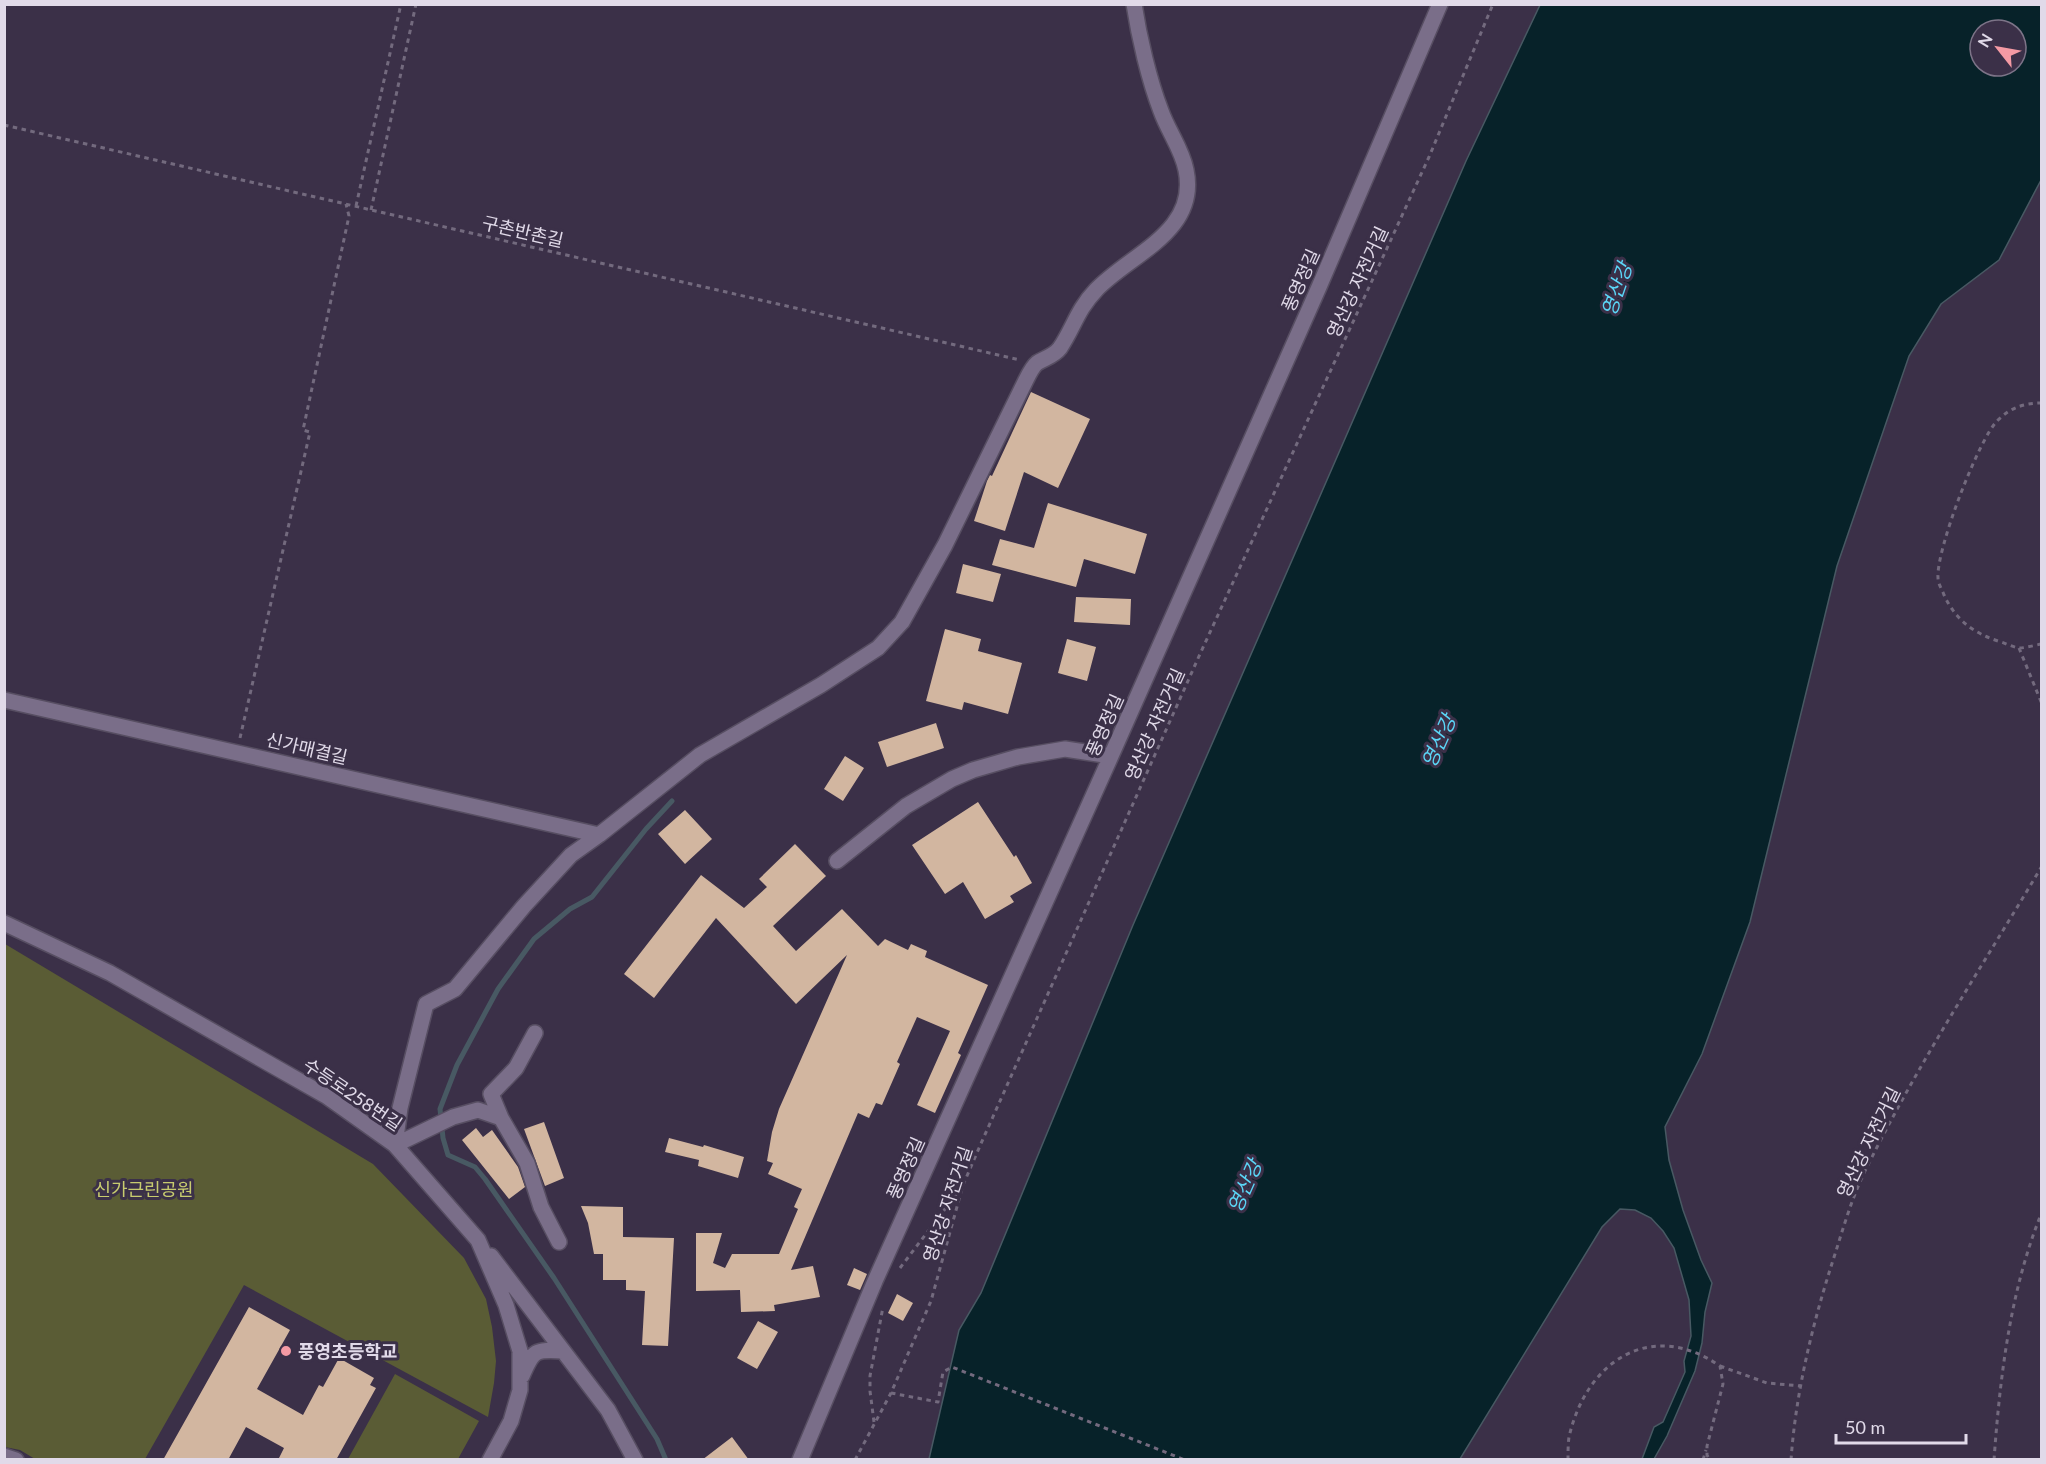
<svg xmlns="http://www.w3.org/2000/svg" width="2046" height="1464" viewBox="0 0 2046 1464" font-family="Lato,'Noto Sans KR',sans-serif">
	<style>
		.green { fill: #5a5c35 }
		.water { fill: #072229; stroke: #485963; stroke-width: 1.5; fill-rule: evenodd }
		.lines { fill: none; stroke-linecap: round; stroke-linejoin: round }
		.stream { stroke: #485963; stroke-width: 5 }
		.building { fill: #d2b6a0 }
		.minor-casing { stroke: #574e62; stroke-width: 18 }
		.path { stroke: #736a7e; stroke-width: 3; stroke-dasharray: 4.5 4.5; stroke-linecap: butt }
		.minor { stroke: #7a6e89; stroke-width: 15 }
		.poi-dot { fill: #f49aa4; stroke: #3b3048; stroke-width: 2 }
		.labels { text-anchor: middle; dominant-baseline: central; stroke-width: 6; stroke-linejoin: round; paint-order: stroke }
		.street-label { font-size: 18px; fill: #e1dae9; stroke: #3b3048 }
		.park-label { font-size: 18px; fill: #c8cc6f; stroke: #3b3048 }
		.poi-label { font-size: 18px; font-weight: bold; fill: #e1dae9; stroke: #3b3048; text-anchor: start }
		.water-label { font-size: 20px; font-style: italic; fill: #5bd6f7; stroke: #3b3048 }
	</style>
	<rect width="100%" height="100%" fill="#3b3048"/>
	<!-- green -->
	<path class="green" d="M5 944 373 1164 464 1258 486 1299 492 1327 496 1361 494 1383 488 1417 244 1285 145 1459H35L20 1450 5 1447Z
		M395 1374 479 1421 458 1459H348Z"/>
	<!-- water -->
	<path class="water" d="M1540 5H2041V180L1999 260 1941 304 1909 356 1837 566 1750 922 1702 1054 1665 1127 1669 1160 1683 1210 1701 1260 1712 1283 1705 1312 1702 1343 1695 1371 1667 1436 1654 1459H1642L1654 1427 1663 1422 1685 1372 1684 1361 1691 1336 1689 1300 1674 1248 1663 1231 1651 1218 1635 1210 1620 1209 1602 1227 1460 1459H929L959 1330 981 1293 1133 925 1466 161ZM1980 30H2016V66H1980Z"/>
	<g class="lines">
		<!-- stream -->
		<path class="stream" d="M666 1460 657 1439 554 1278 485 1179 475 1167 448 1155 443 1138 440 1109 457 1065 498 989 534 939 570 909 592 897 646 829 672 801"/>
	</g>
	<!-- building -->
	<path class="building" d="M1031 392 1090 419 1058 488 1024 472 1005 531 974 521 987 481 990 475 992 476Z
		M1048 503 1147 534 1135 574 1084 559 1076 587 992 565 1000 539 1034 548Z
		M963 564 1001 574 993 602 956 593Z
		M1076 597 1131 599 1130 625 1074 622Z
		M945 629 981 639 978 651 1022 663 1008 714 964 702 962 710 926 701Z
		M1067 639 1096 647 1087 681 1058 673Z
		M936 723 944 748 887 767 878 742Z
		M845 756 864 768 843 801 824 789Z
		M978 802 1014 857 1016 855 1032 883 1010 896 1014 902 985 919 963 882 945 894 912 845Z
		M685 810 712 839 685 864 658 834Z
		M795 844 826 876 773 926 796 951 842 909 878 946 885 939 908 950 911 944 927 951 925 957 988 985 958 1053 961 1055 935 1113 917 1105 950 1031 917 1017 897 1062 900 1064 882 1105 876 1103 869 1118 858 1113 791 1270 813 1266 820 1297 774 1305 775 1311 741 1312 740 1290 696 1291V1233H722L713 1263 725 1268 732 1254H779L798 1209 794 1207 802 1189 768 1174 773 1163 767 1161 772 1132 779 1109 847 955 796 1004 716 918 654 998 624 974 701 875 744 908 767 887 759 879Z
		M544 1122 564 1178 545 1186 524 1129Z
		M476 1128 483 1137 492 1130 518 1167 525 1187 509 1199 462 1140Z
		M669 1138 703 1147 704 1145 744 1157 738 1178 698 1166 699 1160 665 1152Z
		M581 1206 623 1207V1237L674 1238 668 1346 642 1345 645 1291 626 1290V1280H603V1254H594L588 1223Z
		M854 1268 867 1274 860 1290 847 1285Z
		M897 1294 913 1303 903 1321 888 1313Z
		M249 1307 290 1330 257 1389 303 1415 319 1385 323 1387 339 1358 374 1378 370 1385 376 1388 336 1460H278L284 1448 246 1427 228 1460H163Z
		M758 1321 778 1332 757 1369 737 1358Z
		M732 1437 749 1460H702Z"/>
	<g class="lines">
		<defs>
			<path id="minor" d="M4 700 599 835
				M837 861 906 806 952 779 973 770 1018 757 1065 749 1111 756
				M4 923 110 973 326 1096 395 1145 478 1240 506 1305 520 1351V1390L511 1421 490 1460
				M501 1118 491 1094 516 1068 535 1033
				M559 1242 541 1207 527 1163 501 1118 478 1110 453 1117 395 1145 400 1108 426 1004 455 989 524 906 571 855 599 835 700 755 821 685 878 648 902 622 945 545 1025 382C1028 376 1032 367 1037 363 1045 358 1054 356 1060 348 1074 327 1077 310 1096 290 1130 254 1199 232 1186 170 1182 149 1168 131 1161 111 1149 80 1139 37 1134 4
				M491 1256 608 1410 635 1460
				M522 1376C533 1350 535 1349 563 1351
				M4 1456 16 1460
				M800 1460 875 1281 1111 756 1319 287 1440 4"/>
		</defs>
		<!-- minor casing -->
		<use href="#minor" class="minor-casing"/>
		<!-- path -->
		<path class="path" d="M4 125 1020 360
			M356 206 401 4
			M371 210 416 4
			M2042 403C2023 403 2010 408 1997 421 1978 441 1936 550 1938 578 1938 584 1942 589 1944 595 1956 621 1975 634 2001 642 2007 644 2013 647 2019 648 2026 648 2035 645 2042 644
			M2019 648 2042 704
			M240 738 310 432 303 430 349 216 346 204
			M900 1268 961 1188
			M1720 1366 1767 1383 1801 1386
			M891 1393 938 1402 943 1372 952 1367 1185 1460
			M874 1422 870 1391V1376L883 1307
			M855 1460 891 1393 931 1301 963 1185 983 1139 1200 654 1429 157 1493 4
			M1568 1460C1568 1452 1568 1444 1569 1437 1586 1362 1650 1318 1720 1366L1723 1384 1707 1446V1455L1710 1460
			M1703 1460 1706 1450
			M1791 1460C1796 1389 1814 1318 1836 1251 1845 1222 1854 1192 1868 1165 1919 1062 1983 965 2042 866
			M1994 1460C2000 1377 2010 1290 2042 1212"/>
		<!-- minor -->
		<use href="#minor" class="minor"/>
	</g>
	<!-- markers -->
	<circle class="poi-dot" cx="286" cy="1351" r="6"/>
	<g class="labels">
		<!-- street labels -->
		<g class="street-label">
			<text transform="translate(523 231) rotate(13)">구촌반촌길</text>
			<text transform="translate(1300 280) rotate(-66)">풍영정길</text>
			<text transform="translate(1357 282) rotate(-65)">영산강 자전거길</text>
			<text transform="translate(1154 724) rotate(-66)">영산강 자전거길</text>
			<text transform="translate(1104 725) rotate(-66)">풍영정길</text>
			<text transform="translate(307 748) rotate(13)">신가매결길</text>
			<text transform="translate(353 1094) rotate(34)">수등로258번길</text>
			<text transform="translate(1868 1142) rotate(-64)">영산강 자전거길</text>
			<text transform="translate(905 1168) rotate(-66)">풍영정길</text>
			<text transform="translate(947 1204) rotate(-72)">영산강 자전거길</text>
		</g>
		<!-- park labels -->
		<g class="park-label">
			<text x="144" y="1189">신가근린공원</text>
		</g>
		<!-- poi labels -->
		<g class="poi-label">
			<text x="298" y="1351">풍영초등학교</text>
		</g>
		<!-- water labels -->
		<g class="water-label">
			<text transform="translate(1616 289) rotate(-71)">영산강</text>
			<text transform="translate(1438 741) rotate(-66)">영산강</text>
			<text transform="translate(1244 1186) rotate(-66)">영산강</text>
		</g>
	</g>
	<!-- border -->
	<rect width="2046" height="1464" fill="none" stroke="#e1dae9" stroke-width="12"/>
	<!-- north arrow -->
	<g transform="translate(1998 48) rotate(301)"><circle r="28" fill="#3b3048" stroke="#7d7488" stroke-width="1.5"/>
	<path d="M0-4.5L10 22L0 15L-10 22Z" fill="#f49aa4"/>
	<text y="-9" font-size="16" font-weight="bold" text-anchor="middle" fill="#e1dae9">N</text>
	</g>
	<!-- scale -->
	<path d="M1836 1434v9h130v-9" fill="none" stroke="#e1dae9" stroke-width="3"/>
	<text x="1845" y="1434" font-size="18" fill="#e1dae9" stroke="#3b3048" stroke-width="4.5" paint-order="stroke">50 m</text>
</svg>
